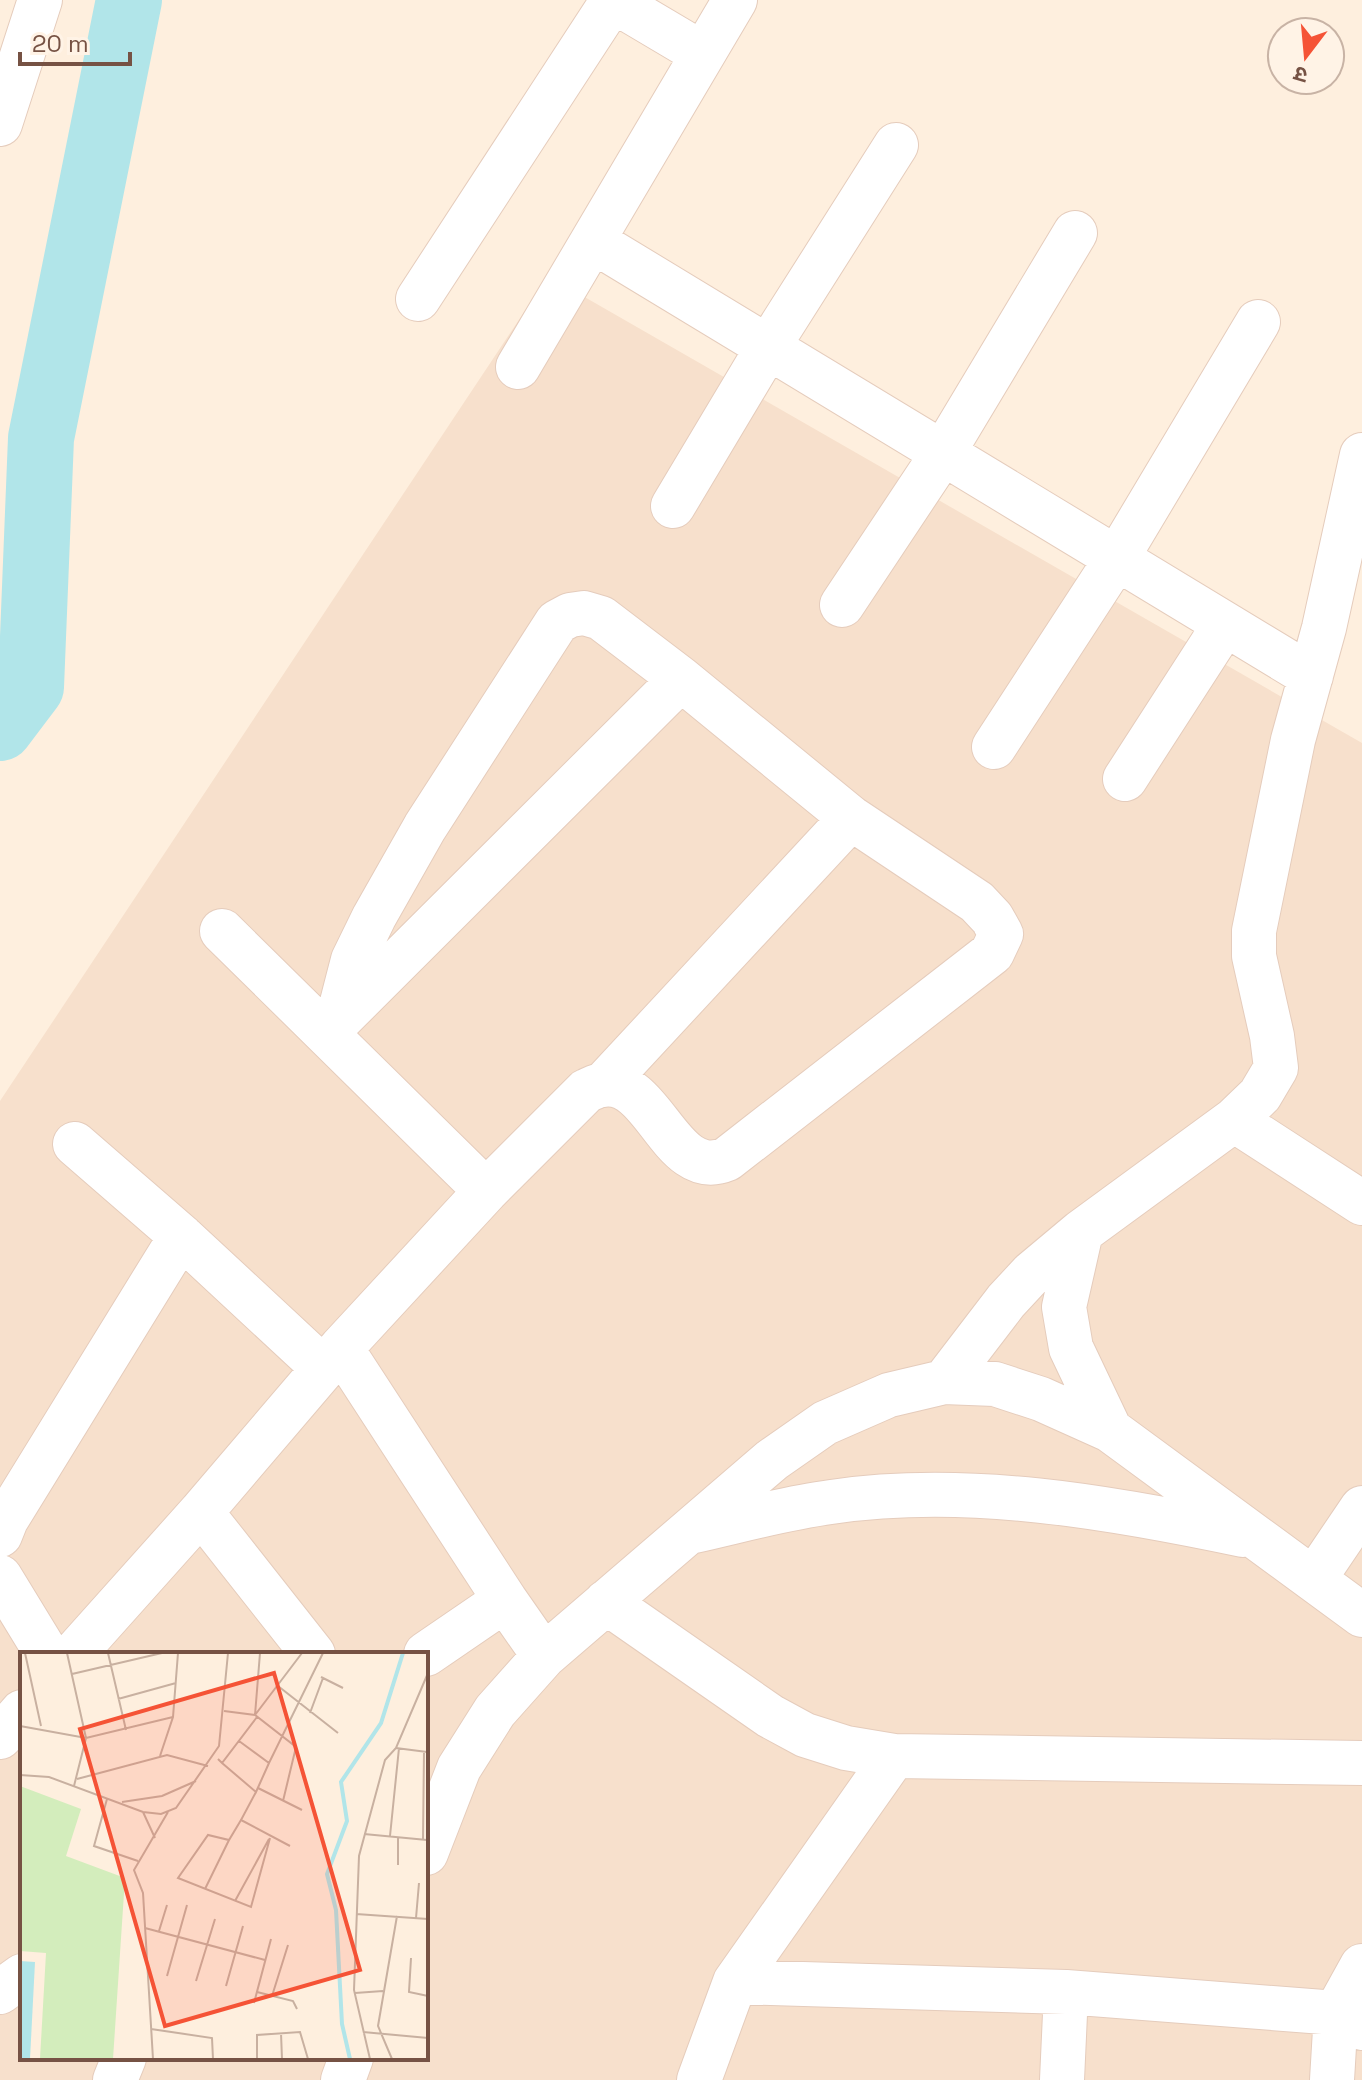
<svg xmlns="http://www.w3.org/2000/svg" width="1362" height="2080" viewBox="0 0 1362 2080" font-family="'Space Grotesk','Noto Sans Devanagari',sans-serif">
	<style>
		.residential { fill: #f7e0cc; fill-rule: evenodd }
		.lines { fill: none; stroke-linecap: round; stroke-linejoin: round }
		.river { stroke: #b1e5e9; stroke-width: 66 }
		.minor-casing { stroke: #e5ccbc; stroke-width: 46 }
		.minor { stroke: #fff; stroke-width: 44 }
		.inset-river { fill: none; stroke: #b1e5e9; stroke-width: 4 }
		.inset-road { fill: none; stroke: #c8b0a0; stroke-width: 2 }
		.view { fill: #f55336; fill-opacity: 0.15; stroke: #f55336; stroke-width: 4 }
		.inset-edge { fill: none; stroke: #765244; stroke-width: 4 }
	</style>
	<rect width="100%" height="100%" fill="#feefde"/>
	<!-- residential -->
	<path class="residential" d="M548 276 1362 743V2080H0V1101ZM22 1654H426V2058H22Z"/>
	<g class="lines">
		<!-- river -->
		<path class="river" d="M0 728 31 687 41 438 129 0"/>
		<defs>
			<path id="minor" d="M612 0 703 54
				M0 124 40 0
				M593 241 1311 676
				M418 299 613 0
				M518 367 735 0
				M673 506 768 347 896 145
				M842 605 943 453 1075 233
				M994 747 1117 558 1258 322
				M1125 779 1225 624
				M222 931 486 1191 341 1348
				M337 1022 353 960 374 917 425 827 557 622 570 615 584 613 601 618 681 679 851 818 977 902 992 918 1001 934 992 953 727 1159C670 1183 655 1077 603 1085 597 1085 591 1089 586 1091L486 1191
				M337 1022 681 679
				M604 1084 851 818
				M1234 1120 1362 1203
				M75 1144 181 1236 322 1367
				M1081 1232 1064 1307 1071 1348 1110 1430
				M944 1382 1006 1301 1032 1273 1081 1232 1234 1120 1260 1095 1276 1068 1272 1036 1254 956V931L1293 740 1324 628 1362 455
				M201 1512 341 1348 505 1600
				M694 1531C739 1521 785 1508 831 1502 967 1482 1110 1507 1243 1535
				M0 1535 6 1520 181 1236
				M0 1577 47 1654
				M1314 1579 1362 1508
				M606 1602 770 1716 805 1735 846 1748 894 1756 1362 1763
				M74 1654 201 1512 313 1654
				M426 1654 505 1600 544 1656
				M0 1737 22 1712
				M426 1853 459 1768 495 1711 544 1656 772 1460 825 1423 889 1395 944 1382 995 1384 1041 1399 1110 1430 1362 1615
				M735 1982 1066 1992 1336 2013 1362 2028
				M0 1992 22 1976
				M115 2080 124 2058
				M343 2080 351 2058
				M699 2080 735 1982 894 1756
				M1062 2080 1066 1992
				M1332 2080 1336 2013 1362 1966"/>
		</defs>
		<!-- minor casing -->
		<use href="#minor" class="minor-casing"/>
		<!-- minor -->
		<use href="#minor" class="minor"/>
	</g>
	<!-- overview -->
	<g transform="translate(20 1652)">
		<rect width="408" height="408" fill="#feefde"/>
		<path d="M0 134 61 157 46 204 105 226 93 407H20L26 301 0 299Z" fill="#d3edbc"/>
		<path d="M0 309 15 310 10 407H0Z" fill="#b1e5e9"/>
		<path class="inset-river" d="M330 407 322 372 316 258 307 222 327 169 321 130 361 71 383 1"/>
		<path class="inset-road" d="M5 1 21 74M47 1 66 86 54 134M88 1 106 78M52 22 142 1M301 25 323 36M258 34 318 81M98 47 156 31M204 59 235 63 276 95 263 149M290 61 303 26M235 63 282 1M235 63 240 1M0 74 66 86 153 65M219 89 249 111 303 1M376 96 407 100M140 104 153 65 158 1M198 107 202 111 237 65M202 111 236 140 249 111M0 123 29 125 123 160 141 162 156 156 199 94 208 1M57 127 147 103 188 114M238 136 282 158M236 140 221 168 270 194M87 147 74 194 118 209M102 150 142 144 176 129M123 160 135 186M221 168 209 188 188 183 158 226 231 255 250 186M344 182 407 188M370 184 379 96M403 188 404 99M378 213V185M185 237 209 188M215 249 249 187M336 262 408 267M396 266 399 231M125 276 245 308M139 279 147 253M391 306 389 340 408 344M147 324 167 253M176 329 195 267M206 334 223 274M237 340 273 349 277 357M335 341 363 339M252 344 268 293M234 351 251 287M131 377 192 386 193 407M343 380 408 386M261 381 262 407M133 407 123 241 114 218 148 160M237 407V383L280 380 288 407M350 407 334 338 339 204 365 108 376 96 408 21M372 407 358 374 377 264"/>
		<path class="view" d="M254 21 340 318 145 374 60 77Z"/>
		<rect width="408" height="408" class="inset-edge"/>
	</g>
	<!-- north arrow -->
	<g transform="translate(1306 56) rotate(196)"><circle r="38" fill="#fff3e6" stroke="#c8b3a5" stroke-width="2"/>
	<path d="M0-6L14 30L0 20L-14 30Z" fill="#f55336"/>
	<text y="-12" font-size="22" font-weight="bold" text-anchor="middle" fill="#765244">उ</text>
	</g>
	<!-- scale -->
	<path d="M20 52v12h110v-12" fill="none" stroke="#765244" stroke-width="4"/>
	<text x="32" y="52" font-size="24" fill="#765244" stroke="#fff3e6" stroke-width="6" paint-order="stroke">20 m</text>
</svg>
